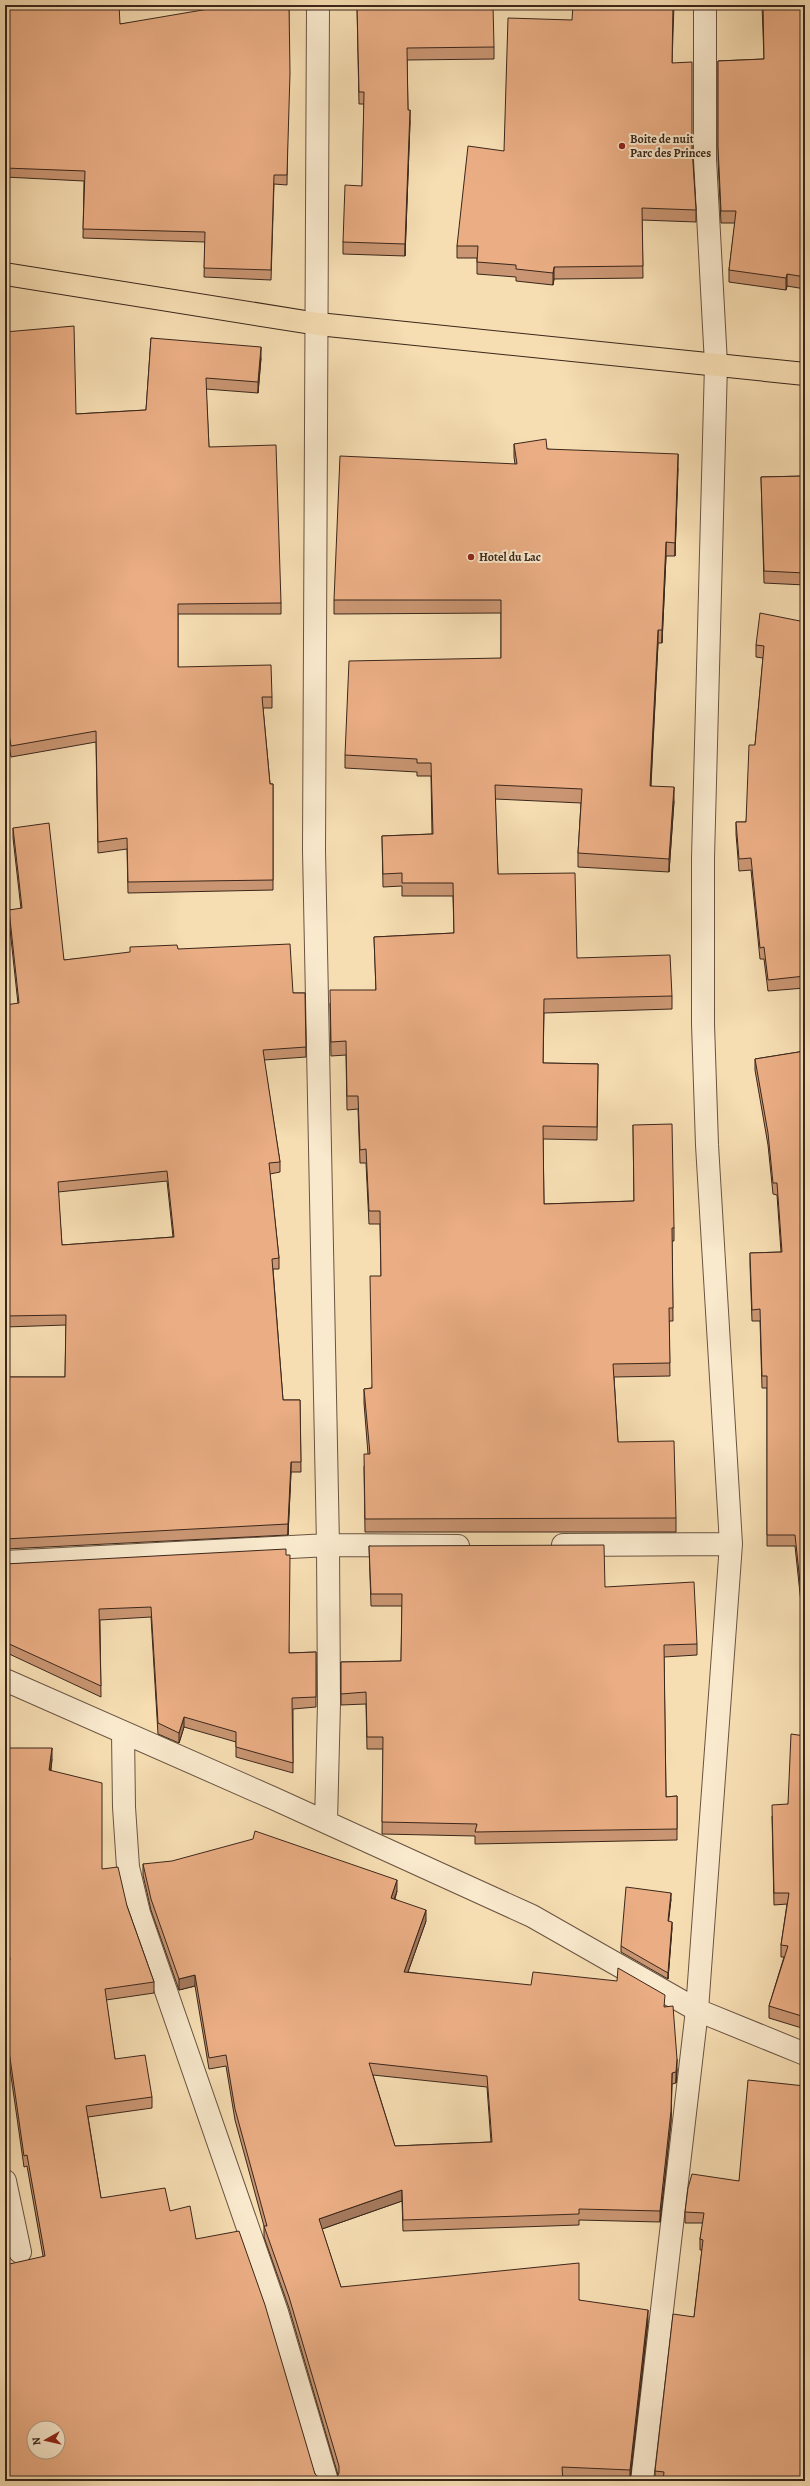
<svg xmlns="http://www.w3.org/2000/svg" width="810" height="2486" viewBox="0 0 810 2486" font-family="Alegreya,serif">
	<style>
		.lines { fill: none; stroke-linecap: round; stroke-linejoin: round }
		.minor-casing { stroke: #6a5441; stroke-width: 24 }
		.trunk-casing { stroke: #3b271b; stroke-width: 24 }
		.minor { stroke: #f9e9cd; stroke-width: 22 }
		.trunk { stroke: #f6ddb2; stroke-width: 22 }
		.wall { fill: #c99572; stroke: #3b271b; fill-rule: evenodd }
		.shaded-wall { fill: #a4795c; stroke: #3b271b }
		.building { fill: #eaad84; stroke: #3b271b; fill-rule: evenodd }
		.poi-dot { fill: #8f2418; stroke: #f9e9cd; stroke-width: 1.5 }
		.labels { text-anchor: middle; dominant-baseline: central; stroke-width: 4; stroke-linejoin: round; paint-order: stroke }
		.poi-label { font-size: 12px; font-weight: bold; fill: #3b271b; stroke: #f9e9cd; text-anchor: start }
	</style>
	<rect width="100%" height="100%" fill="#f6ddb2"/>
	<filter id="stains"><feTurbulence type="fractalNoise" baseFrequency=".005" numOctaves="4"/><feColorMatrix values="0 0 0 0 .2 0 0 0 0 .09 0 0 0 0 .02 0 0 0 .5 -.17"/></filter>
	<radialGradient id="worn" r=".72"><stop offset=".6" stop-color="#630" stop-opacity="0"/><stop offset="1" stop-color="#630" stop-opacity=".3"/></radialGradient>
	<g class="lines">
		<defs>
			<path id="minor" d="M318 5 314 850 328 1545 329 1703 326 1822
				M563 1545 731 1544
				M5 1562 328 1545 458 1546
				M5 1680 275 1799 532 1916 697 2010 805 2054
				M123 1733 124 1807 128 1867 139 1913 277 2312 327 2481
				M5 2181 20 2252
				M642 2481 697 2010 731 1544 707 1145 703 1024V858L716 364 705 159V5"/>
			<path id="trunk" d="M5 274 318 324 805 374"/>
		</defs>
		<!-- minor casing -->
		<use href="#minor" class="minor-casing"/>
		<!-- trunk casing -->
		<use href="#trunk" class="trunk-casing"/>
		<!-- minor -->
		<use href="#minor" class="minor"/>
		<!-- trunk -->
		<use href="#trunk" class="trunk"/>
	</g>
	<!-- wall -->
	<path class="wall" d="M5 5 120 24 289 5 287 185 274 184 271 280 204 277 205 242 83 238 84 181 5 177Z
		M357 5 494 47V59L407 60 408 110 410 122 405 256 343 254V242L362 186 364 104H359Z
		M674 5 672 63 692 147 696 210V222L642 220 643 278 554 279 553 285 516 281V277L477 274V258H457V246L504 151 572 20Z
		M762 5H805V289L787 286 786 290 729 282V270L735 223H721L718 159V61L764 59Z
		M5 332 76 414 146 410 151 338 261 358 258 393 206 389 209 447 281 603V614H178V667L272 697V708H263L270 784H273V890L128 893 127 849 98 853 96 742 11 757 5 722Z
		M514 444 547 449 678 468 675 556H666L662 643H658L651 786 674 801 669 872 578 867V853L581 803 495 799 498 874 577 958 672 996V1009L544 1013 543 1063 598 1064 597 1140 543 1139 544 1204 634 1201 633 1125 674 1228V1241H672L673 1321H669L670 1376 614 1377 618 1442 676 1518V1532H365L364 1467 368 1454 364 1403V1389L372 1388 381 1276 380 1224H369L366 1163H360L358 1109 347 1110 346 1055 331 1056 330 1003 376 990 374 937 454 933 453 896H402V886L383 887 382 836 432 834 431 776H417V772L345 768V755L501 658V613L334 614V600L515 464 514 457Z
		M805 476V585L764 583 761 477Z
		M805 622V988L768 991 764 959H760L751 870 739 871 736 834V822H746L755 745 763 658 756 657V645Z
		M13 828 64 960 178 949 293 993H305L306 1057 264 1060 280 1162V1172L270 1174 279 1258V1269H273L283 1400H300L301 1472H291L288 1535 5 1549V1377H65L66 1325 5 1327V1005L18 1004 9 920V910L21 909 13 838ZM167 1181 173 1237 62 1245 58 1192Z
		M805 1051V1641L795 1546H767V1388H762L760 1321H752L750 1265V1253L781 1252 777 1195 773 1194 768 1145 755 1070V1059Z
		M369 1546 605 1587 697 1644V1655L664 1657 666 1797 677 1796V1840L475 1844V1836L382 1834 383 1749H367L366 1704 341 1705V1662L401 1661 402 1606H371Z
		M286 1555 289 1653 316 1652V1707L293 1709V1773L236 1757V1742L184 1727 179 1743 158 1734 151 1617 100 1620 101 1697 5 1652V1564Z
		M805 1736V2029L769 2018V2006L784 1957H781V1945L787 1904 774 1905 772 1816 788 1804Z
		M5 1748 52 1759 51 1770 102 1869 127 1906 154 1982V1993L106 2000 115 2059 152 2097V2108L88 2117 101 2198 170 2211 196 2239 315 2474 43 2256 27 2166 24 2167 5 2034V1961L8 1960 5 1936Z
		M143 1864 397 1891 395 1899 426 1921 408 1972 665 2007 677 2070 676 2083 672 2084 671 2122 660 2222 579 2220V2225L403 2231 402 2201 322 2229 341 2287 579 2300 648 2321 630 2480 563 2478 336 2479 338 2475 289 2308 264 2237V2226L235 2120 226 2066 209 2069 195 1986 179 1990 151 1910 143 1875ZM373 2075 487 2087 491 2142 395 2146Z
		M671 1899 668 1921 672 1928 668 1979 621 1952V1946Z
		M739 2181 805 2481H655V2471L694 2317 702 2250H700V2239L703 2223H685V2212Z"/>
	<!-- shaded-wall -->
	<path class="shaded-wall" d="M410 110V122L405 256V244Z
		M554 267V279L553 285V273Z
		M787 274V286L786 290V278Z
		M261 347V358L258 393V382Z
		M678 454V468L675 556V543Z
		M666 542V556L662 643V630Z
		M658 630V643L650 799V786Z
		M674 787V801L669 872V859Z
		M291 1462V1472L288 1535V1524Z
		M184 1717V1727L179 1743V1733Z
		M52 1748V1759L49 1781V1770Z
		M397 1880V1891L391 1908V1898Z
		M671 1893V1899L668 1927V1921Z
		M426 1910V1921L404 1983V1972Z
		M672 1922V1928L668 1979V1973Z
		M195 1975V1986L179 1990V1979Z
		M677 2059V2070L676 2083V2072Z
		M672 2073 671 2122 660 2222V2211Z
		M402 2190V2201L319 2230V2219Z
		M648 2310V2321L630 2480V2470Z"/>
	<!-- building -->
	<path class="building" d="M5 5H119L120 24 232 5H289L290 73 287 175H274L271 270 204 268 205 232 83 229 85 171 5 168Z
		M357 5H493L494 47 407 48 408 110H410L405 244 343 242 345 185 362 186 364 92H359Z
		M573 5H673L672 63 692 62V147L696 210 642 208 643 266 554 267 553 273 516 269V265L477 262 478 246H457L468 146 504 151 508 18 572 20Z
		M763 5H805V277L787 274 786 278 729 270 736 211H721L718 147V61L764 59Z
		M74 326 76 414 146 410 151 338 261 347 258 382 206 378 209 447 276 445 281 603 178 604V667L271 665 272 697H262L270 784H273V880L128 882 127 838 98 842 96 731 11 746 5 711V332Z
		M546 439 547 449 678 454 675 543 666 542 662 630H658L650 786 674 787 669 859 578 853 582 789 495 785 498 874 575 873 577 958 670 955 672 996 544 999 543 1063 598 1064 597 1127 543 1126 544 1204 634 1201 633 1125 672 1124 674 1228H672L673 1308H669L670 1363 613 1364 618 1442 674 1441 676 1518 365 1519 364 1454H370L364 1389 372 1388 370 1276H381L380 1211H369L366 1149 360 1150 358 1096H347L346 1041 331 1042 330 990H376L374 937 454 933 453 883H402V873L383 874 382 836 433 834 431 763H417V759L345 755 349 661 501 658V600H334L340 456 517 464 514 444Z
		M805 476V573L764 571 761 477Z
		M760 613 805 622V976L768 980 764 947 760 948 751 858 739 859 736 822H746L749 745H755L764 646 756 645Z
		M49 823 64 960 130 952V947L177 945 178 949 290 944 293 993H305L306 1047 263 1050 280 1162 269 1163 279 1258 272 1259 283 1400H300L301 1462H291L288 1524 5 1539V1377H65L66 1315 5 1316V1005L19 1003 9 910 22 908 13 828ZM167 1171 174 1237 62 1245 58 1182Z
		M805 1051V1629L795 1535H767V1376H762L760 1309 752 1310 750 1253 782 1252 777 1183H773L768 1133 755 1059Z
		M604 1545 605 1587 694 1582 697 1644 664 1645 666 1797 677 1796V1829L475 1832 477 1824 382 1822 383 1737H367L366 1692 341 1694V1662L401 1661 402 1594H371L369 1546Z
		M286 1549V1555H290L289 1653 316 1652V1697L292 1698 293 1763 236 1747V1732L184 1717 179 1733 158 1723 151 1607 99 1609 101 1686 5 1642V1564Z
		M791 1734 805 1736V2017L769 2006 788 1946 781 1945 789 1893H774L772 1805 788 1804Z
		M5 1748H52L49 1770 102 1783V1869L118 1867 127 1906 154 1982 105 1989 115 2059 145 2055 152 2097 86 2106 101 2198 165 2188 170 2211 190 2206 196 2239 239 2231 265 2305 315 2474 323 2481H5V2265L45 2256 27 2155 24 2156 5 2023V1961L10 1960 5 1925ZM34 2428H58V2452H34Z
		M255 1831 397 1880 391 1898 426 1910 404 1972 531 1985 533 1972 617 1981 618 1968 665 1995 664 2007 673 2006 677 2059 676 2072 672 2073 671 2111 660 2211 579 2209V2214L403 2220 402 2190 319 2219 341 2287 579 2263V2300L648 2310 630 2470 562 2467 563 2481H328L336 2479 339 2473V2466L289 2297 264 2226H267L235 2109 226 2055 209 2058 195 1975 179 1979 151 1899 143 1864 172 1861 253 1839ZM369 2063 487 2076 492 2142 395 2146Z
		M626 1887 671 1893 668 1921 672 1922 668 1973 621 1946Z
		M748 2080 805 2086V2481H663L664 2472 655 2471 673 2314 694 2317 703 2240 700 2239 704 2213 685 2212 688 2188 692 2174 739 2181Z"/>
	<!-- markers -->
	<g class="poi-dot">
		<circle cx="622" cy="146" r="4"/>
		<circle cx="471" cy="557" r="4"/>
	</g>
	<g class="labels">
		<!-- poi labels -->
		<g class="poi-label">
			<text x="630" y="139">Boite de nuit<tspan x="630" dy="14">Parc des Princes</tspan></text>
			<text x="479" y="557">Hotel du Lac</text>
		</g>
	</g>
	<!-- margin -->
	<rect width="810" height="2486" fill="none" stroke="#f6ddb2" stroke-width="20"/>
	<rect x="6" y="6" width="798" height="2474" fill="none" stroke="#3b271b" stroke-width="2"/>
	<rect x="10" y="10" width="790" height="2466" fill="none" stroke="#3b271b"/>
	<!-- north arrow -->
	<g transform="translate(46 2440) rotate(262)"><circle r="19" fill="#f9e9cd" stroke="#ad9b86"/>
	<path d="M0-3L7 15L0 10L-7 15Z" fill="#8f2418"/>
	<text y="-6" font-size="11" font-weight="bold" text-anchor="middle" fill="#3b271b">N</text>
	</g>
	<rect width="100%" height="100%" filter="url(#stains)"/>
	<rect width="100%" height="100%" fill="url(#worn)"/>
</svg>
